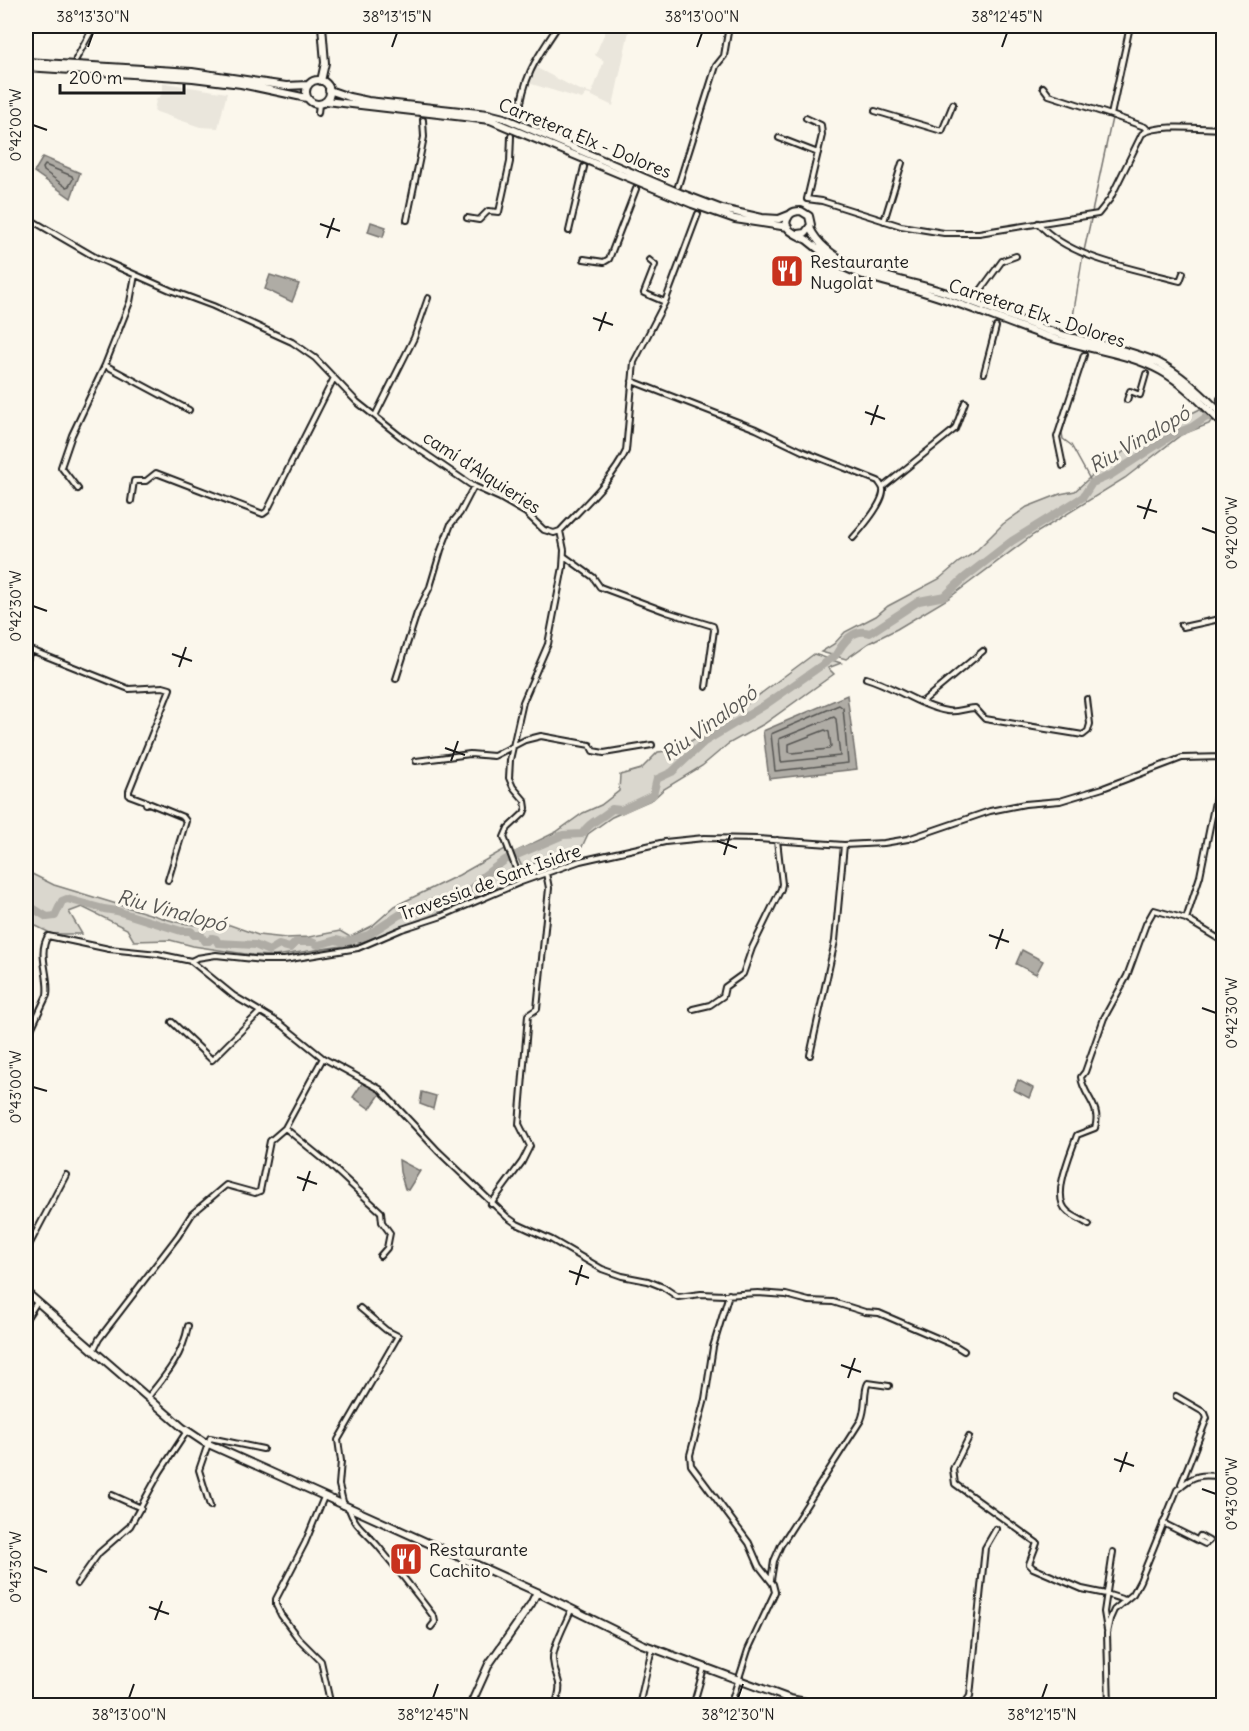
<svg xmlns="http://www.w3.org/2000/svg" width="1249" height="1731" viewBox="0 0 1249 1731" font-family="Delius,sans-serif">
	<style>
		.built { fill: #eae6dc }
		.green { fill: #dad7ce; stroke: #7b7a75; stroke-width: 1.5 }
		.water { fill: #afaca5; stroke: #74726e; stroke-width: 1.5 }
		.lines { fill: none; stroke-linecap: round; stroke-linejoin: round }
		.shore { stroke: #575653; stroke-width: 1.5 }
		.stream { stroke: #74726e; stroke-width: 1.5 }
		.river { stroke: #afaca5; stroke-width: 8 }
		.street-casing { stroke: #1c1c1c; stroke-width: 8 }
		.secondary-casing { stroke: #1c1c1c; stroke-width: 10 }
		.street { stroke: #fbf7ec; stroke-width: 4 }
		.secondary { stroke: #fbf7ec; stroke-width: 6 }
		.ticks { fill: none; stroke: #1c1c1c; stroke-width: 2 }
		.labels { text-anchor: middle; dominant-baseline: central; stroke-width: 6; stroke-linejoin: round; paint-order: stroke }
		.street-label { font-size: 18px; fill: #1c1c1c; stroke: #fbf7ec }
		.poi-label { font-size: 18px; fill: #1c1c1c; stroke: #fbf7ec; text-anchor: start }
		.water-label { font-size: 20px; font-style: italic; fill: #575653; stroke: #fbf7ec }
		.neatline { fill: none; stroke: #1c1c1c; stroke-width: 2 }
		.ticks-label { font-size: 15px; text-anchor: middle; fill: #1c1c1c }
	</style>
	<rect width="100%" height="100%" fill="#fbf7ec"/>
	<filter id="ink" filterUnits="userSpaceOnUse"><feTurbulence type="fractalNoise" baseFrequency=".0167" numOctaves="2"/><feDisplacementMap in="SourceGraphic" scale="12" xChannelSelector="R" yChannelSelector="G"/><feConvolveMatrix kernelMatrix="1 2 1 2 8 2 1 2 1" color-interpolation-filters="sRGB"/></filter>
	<g filter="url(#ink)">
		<!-- built -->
		<path class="built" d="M595 26H630L613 106 590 95 586 94 582 99 528 83 533 66 577 89 592 93 604 61 595 55 606 30Z
			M165 83 227 93 218 128 200 127 154 111 156 100 162 94 163 84Z"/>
		<!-- green -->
		<path class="green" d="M1200 409 1211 421 1209 424 1181 435 1125 478 1033 535 949 598 897 629 869 643 846 659 821 652 834 644 845 632 876 616 888 606 939 579 959 562 974 553 1003 524 1027 507 1060 494 1075 491 1099 469 1146 436Z
			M814 654 841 663 828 668 834 674 764 724 728 744 702 766 664 789 653 799 612 817 588 834 581 849 522 867 515 852 556 832 583 813 601 805 619 791 620 775 641 769 658 752 676 750 724 721Z
			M505 849 517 879 456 906 356 944 275 956 252 955 193 946 170 940 134 941 127 929 82 907 69 912 82 934H52L26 921V871L54 885 176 922 195 925H230L258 935 286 938 309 937 340 931 350 937 372 926 395 906 459 875Z"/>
		<!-- water -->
		<path class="water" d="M43 157 80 173 71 198 34 172Z
			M371 222 386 227 383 237 368 232Z
			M270 275 299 284 292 302 265 289Z
			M847 695 857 769 769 779 763 731Z
			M1022 950 1043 961 1036 974 1016 964Z
			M1018 1080 1033 1088 1029 1098 1014 1090Z
			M363 1082 381 1093 370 1109 353 1097Z
			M422 1092 436 1096 433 1109 420 1104Z
			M399 1160 420 1171 408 1190 405 1189 400 1172Z"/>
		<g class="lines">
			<!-- shore -->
			<path class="shore" d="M45 165 72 176 73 179 69 186 66 187 44 171 43 168Z
				M839 705 843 708 848 763 775 771 771 734Z
				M834 717 836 719 840 756 781 762 779 739Z
				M825 730 829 732 831 746 829 749 792 753 789 752V744Z"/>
			<!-- stream -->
			<path class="stream" d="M1125 57 1132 26
				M1092 212 1112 118
				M1084 251 1091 219
				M1072 323 1083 254
				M1075 387 1062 433 1063 439 1071 445 1092 483"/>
			<!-- river -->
			<path class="river" d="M26 904 47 917 55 916 62 901 67 899 104 909 117 911 181 931H191L194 935H201L204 941H209L212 938 216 939 218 943 255 945 269 951 279 945 290 948 296 942H312L318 945 336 940 344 942 368 935 399 915 430 903 466 897 481 878 505 860 563 835 582 834C590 821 600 820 612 809L621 810 653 795 657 779 672 772 704 742 765 705 835 656C843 643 853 627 870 633L919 601 945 596 964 578 1012 541 1083 497 1092 483 1111 475 1174 434 1192 427 1205 418 1220 413"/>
			<defs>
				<path id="street" d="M1130 26 1111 115 1145 127 1148 130
					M76 59 94 26
					M1043 87 1049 95 1111 115
					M875 111 942 131 953 104
					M318 113 319 104
					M519 117C523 76 536 59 558 26
					M806 118 821 125 822 135 807 199 822 201 901 226 944 233H979L1098 214 1110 199 1142 134C1159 123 1203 129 1224 129
					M779 138 818 153
					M678 186 716 66 724 56 729 26
					M26 217 95 257 170 290 213 306 292 342 315 358 357 402 401 437 471 485 500 498 526 513 544 530 554 533 560 531C582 507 612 481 626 451L634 362 665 302 698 214
					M467 218 479 220 488 211 499 212 510 162 511 136
					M407 220 424 137 423 120
					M884 221 902 163
					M1038 223C1069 259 1136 269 1180 281L1183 273
					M569 231 584 167
					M584 259 604 262 609 259 636 189
					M649 260 655 265 644 293 665 302
					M135 275 130 302 105 365 189 410
					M975 298 1002 261 1016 256
					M984 373 996 327
					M632 381 756 429 802 451 878 481C880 484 882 486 883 489 885 502 861 529 853 538
					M1220 399H1224
					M1127 400 1130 391 1140 395 1146 374
					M375 416 414 338 428 298
					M1063 466 1057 437 1084 355
					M883 487 955 429 965 402
					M78 489 61 467 72 435 105 365
					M131 501 134 481H146L156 473 263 514 267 511 334 378
					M564 556 593 577 600 587 667 612 713 626 714 630 706 687
					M1181 625 1183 627 1224 618
					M26 648 129 689 163 687 170 689 129 791V795L145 801 146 804
					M26 664 30 650
					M866 678C894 686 919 706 947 711 958 713 964 708 975 708L985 719 1083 735 1088 731 1090 724 1087 699
					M396 679 417 613 430 587 441 550 451 524 460 513 474 486
					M922 702 983 651
					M416 761 470 754 494 756 525 740 541 736 590 745 593 751 604 753 652 745
					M146 802 183 817 186 821 168 880
					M521 882 504 837 508 828 524 813 526 808 525 801 513 787 509 778 510 760 523 702 548 644 563 567 564 550 560 531
					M1186 919 1224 942
					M191 961 234 996 281 1024 323 1058 380 1089 438 1151 507 1217 517 1224 552 1240 602 1269 622 1276 648 1281 663 1287 678 1297 701 1294 725 1295 758 1293 786 1295 809 1301 833 1302 865 1312 879 1313 956 1346 964 1351
					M693 1009 710 1005 723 996 725 987 743 974 752 948 781 889 782 884 777 840
					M172 1022 212 1060 260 1012
					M26 1040 47 995C50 975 37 954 48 936L109 949 158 954 191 961 197 958 216 955 263 960H284L358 948 402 929 442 916 521 882 580 861 665 842 704 838 758 839 844 845 884 843 908 839 990 811 1025 804 1060 801 1103 788 1182 758 1224 757
					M810 1055 835 941 844 845
					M285 1128 329 1164 381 1212 382 1222 390 1233 387 1248 380 1256
					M491 1204 522 1162 530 1146 519 1124 528 1015 537 1009 549 888 546 873
					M1089 1225C1082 1220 1074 1217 1068 1212 1050 1198 1071 1153 1077 1135L1095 1128C1102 1106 1083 1096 1081 1077L1085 1072 1104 1018 1127 976 1146 924 1154 910 1186 919 1200 876 1224 757
					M26 1251 66 1175
					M729 1294 713 1347 705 1399 690 1455 691 1465 749 1543 759 1566 773 1584 775 1592 748 1650 730 1706
					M26 1319 37 1302
					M93 1351 99 1339 178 1236 192 1214 226 1185 255 1193 260 1191 270 1141 285 1128 323 1058
					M1176 1396 1205 1413 1207 1418 1181 1484
					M148 1397C166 1375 183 1355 188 1326
					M969 1437 953 1469 955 1484 1037 1543 1029 1564 1033 1568 1082 1589 1106 1594 1125 1600
					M112 1495 141 1508
					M324 1497 305 1543 276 1599V1605L281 1615 298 1638 321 1661 331 1706
					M210 1506 199 1470 210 1438 263 1449
					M344 1506 339 1485 341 1461 338 1440 398 1336 386 1330 360 1308
					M349 1509C354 1525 367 1533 378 1546 397 1569 416 1593 434 1617L435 1622 431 1627
					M1163 1523 1205 1544 1209 1541 1200 1536 1198 1540
					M771 1580 774 1561 781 1545 861 1420C867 1406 863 1391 868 1383L889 1386
					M77 1584 99 1553 130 1526 160 1472 187 1431
					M1107 1630 1104 1612 1113 1552
					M555 1706C565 1678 555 1682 553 1660 552 1647 566 1623 571 1610
					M639 1706 652 1648
					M693 1706 704 1668
					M963 1706 970 1696 985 1548 996 1529
					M1109 1706 1107 1633 1110 1619 1114 1610 1133 1594 1140 1581 1177 1490C1193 1474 1202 1474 1224 1477"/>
				<path id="secondary" d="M26 62 192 72 286 86 308 85
					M26 67 193 78 241 84 307 98
					M306 92a12 12 0 1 1 24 0a12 12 0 1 1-24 0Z
					M321 81 325 63 322 26
					M329 90 349 97 368 101 488 114 504 118 680 193 722 209 762 218 779 219 789 215
					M326 101 490 120 692 204 735 219 788 227
					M810 228C830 271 900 278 941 291 980 304 1017 320 1056 333 1089 343 1125 348 1157 362 1183 375 1203 396 1224 416
					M797 234 805 233 811 225 809 216 801 211C797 211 792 211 789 216 779 230 799 235 807 240 812 244 817 248 822 252 850 277 888 281 923 292 967 305 1009 324 1052 338 1088 349 1129 353 1161 371 1186 385 1204 406 1224 425
					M26 1292 183 1428 204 1442 537 1592 642 1644 790 1699 827 1706
					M470 1706 489 1664 531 1604 537 1592"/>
			</defs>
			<!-- street casing -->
			<use href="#street" class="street-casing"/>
			<!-- secondary casing -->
			<use href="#secondary" class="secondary-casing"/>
			<!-- street -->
			<use href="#street" class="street"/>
			<!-- secondary -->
			<use href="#secondary" class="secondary"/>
		</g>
	</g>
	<!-- ticks -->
	<path class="ticks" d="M88 47 93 33M392 47 397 33M697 47 702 33M1002 47 1007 33M33 125 47 130M320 224 340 231M327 238 334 218M593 318 613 325M599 331 606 312M865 412 885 419M871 425 878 405M1137 506 1157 512M1144 519 1151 499M1202 528 1216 533M33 606 47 611M172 654 192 661M179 667 186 647M445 748 465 755M451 761 458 741M717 841 737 848M724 855 730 835M989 935 1009 942M996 949 1003 929M1202 1008 1216 1013M33 1087 47 1091M297 1177 317 1184M303 1191 310 1171M569 1271 589 1278M576 1285 582 1265M841 1365 861 1372M848 1378 855 1358M1114 1459 1134 1466M1120 1472 1127 1452M1202 1489 1216 1494M33 1567 47 1572M149 1607 169 1614M155 1620 162 1601M129 1698 134 1684M433 1698 438 1684M738 1698 743 1684M1042 1698 1047 1684"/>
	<!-- icons -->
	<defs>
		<symbol id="restaurant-square" viewBox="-11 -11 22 22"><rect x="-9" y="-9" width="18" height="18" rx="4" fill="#c8321e" stroke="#fbf7ec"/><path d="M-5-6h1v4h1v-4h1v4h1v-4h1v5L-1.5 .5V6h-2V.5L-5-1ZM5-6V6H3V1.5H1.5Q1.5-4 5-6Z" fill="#fff"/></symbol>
	</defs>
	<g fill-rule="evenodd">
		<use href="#restaurant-square" x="768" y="252" width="38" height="38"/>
		<use href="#restaurant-square" x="387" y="1540" width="38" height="38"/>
	</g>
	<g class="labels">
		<!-- street labels -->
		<g class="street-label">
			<text transform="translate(585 138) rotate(22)">Carretera Elx - Dolores</text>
			<text transform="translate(1037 313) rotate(18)">Carretera Elx - Dolores</text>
			<text transform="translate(482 472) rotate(33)">camí d'Alquieries</text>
			<text transform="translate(490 882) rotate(-20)">Travessia de Sant Isidre</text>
		</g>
		<!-- poi labels -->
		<g class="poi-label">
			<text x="810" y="261">Restaurante<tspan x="810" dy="21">Nugolat</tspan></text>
			<text x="429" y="1549">Restaurante<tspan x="429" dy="21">Cachito</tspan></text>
		</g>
		<!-- water labels -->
		<g class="water-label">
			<text transform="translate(1139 439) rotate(-30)">Riu Vinalopó</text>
			<text transform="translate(709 723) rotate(-36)">Riu Vinalopó</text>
			<text transform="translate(172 910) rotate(15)">Riu Vinalopó</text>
		</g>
	</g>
	<!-- margin -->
	<rect width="1249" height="1731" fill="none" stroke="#fbf7ec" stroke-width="66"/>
	<!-- scale -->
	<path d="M60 84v9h124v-9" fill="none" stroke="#1c1c1c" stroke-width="3"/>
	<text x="69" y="84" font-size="18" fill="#1c1c1c" stroke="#fbf7ec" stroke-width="4.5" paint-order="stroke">200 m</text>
	<rect x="33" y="33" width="1183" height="1665" class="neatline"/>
	<g class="ticks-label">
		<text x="93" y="22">38°13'30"N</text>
		<text x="397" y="22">38°13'15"N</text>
		<text x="702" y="22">38°13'00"N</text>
		<text x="1007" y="22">38°12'45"N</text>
		<text transform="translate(16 125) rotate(-90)" y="5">0°42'00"W</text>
		<text transform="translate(1232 533) rotate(-90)" y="5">0°42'00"W</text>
		<text transform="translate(16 606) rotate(-90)" y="5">0°42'30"W</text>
		<text transform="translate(1232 1013) rotate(-90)" y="5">0°42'30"W</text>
		<text transform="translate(16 1087) rotate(-90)" y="5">0°43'00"W</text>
		<text transform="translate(1232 1494) rotate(-90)" y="5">0°43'00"W</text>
		<text transform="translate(16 1567) rotate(-90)" y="5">0°43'30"W</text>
		<text x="129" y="1720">38°13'00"N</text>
		<text x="433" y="1720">38°12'45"N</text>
		<text x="738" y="1720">38°12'30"N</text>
		<text x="1042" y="1720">38°12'15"N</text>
	</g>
</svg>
